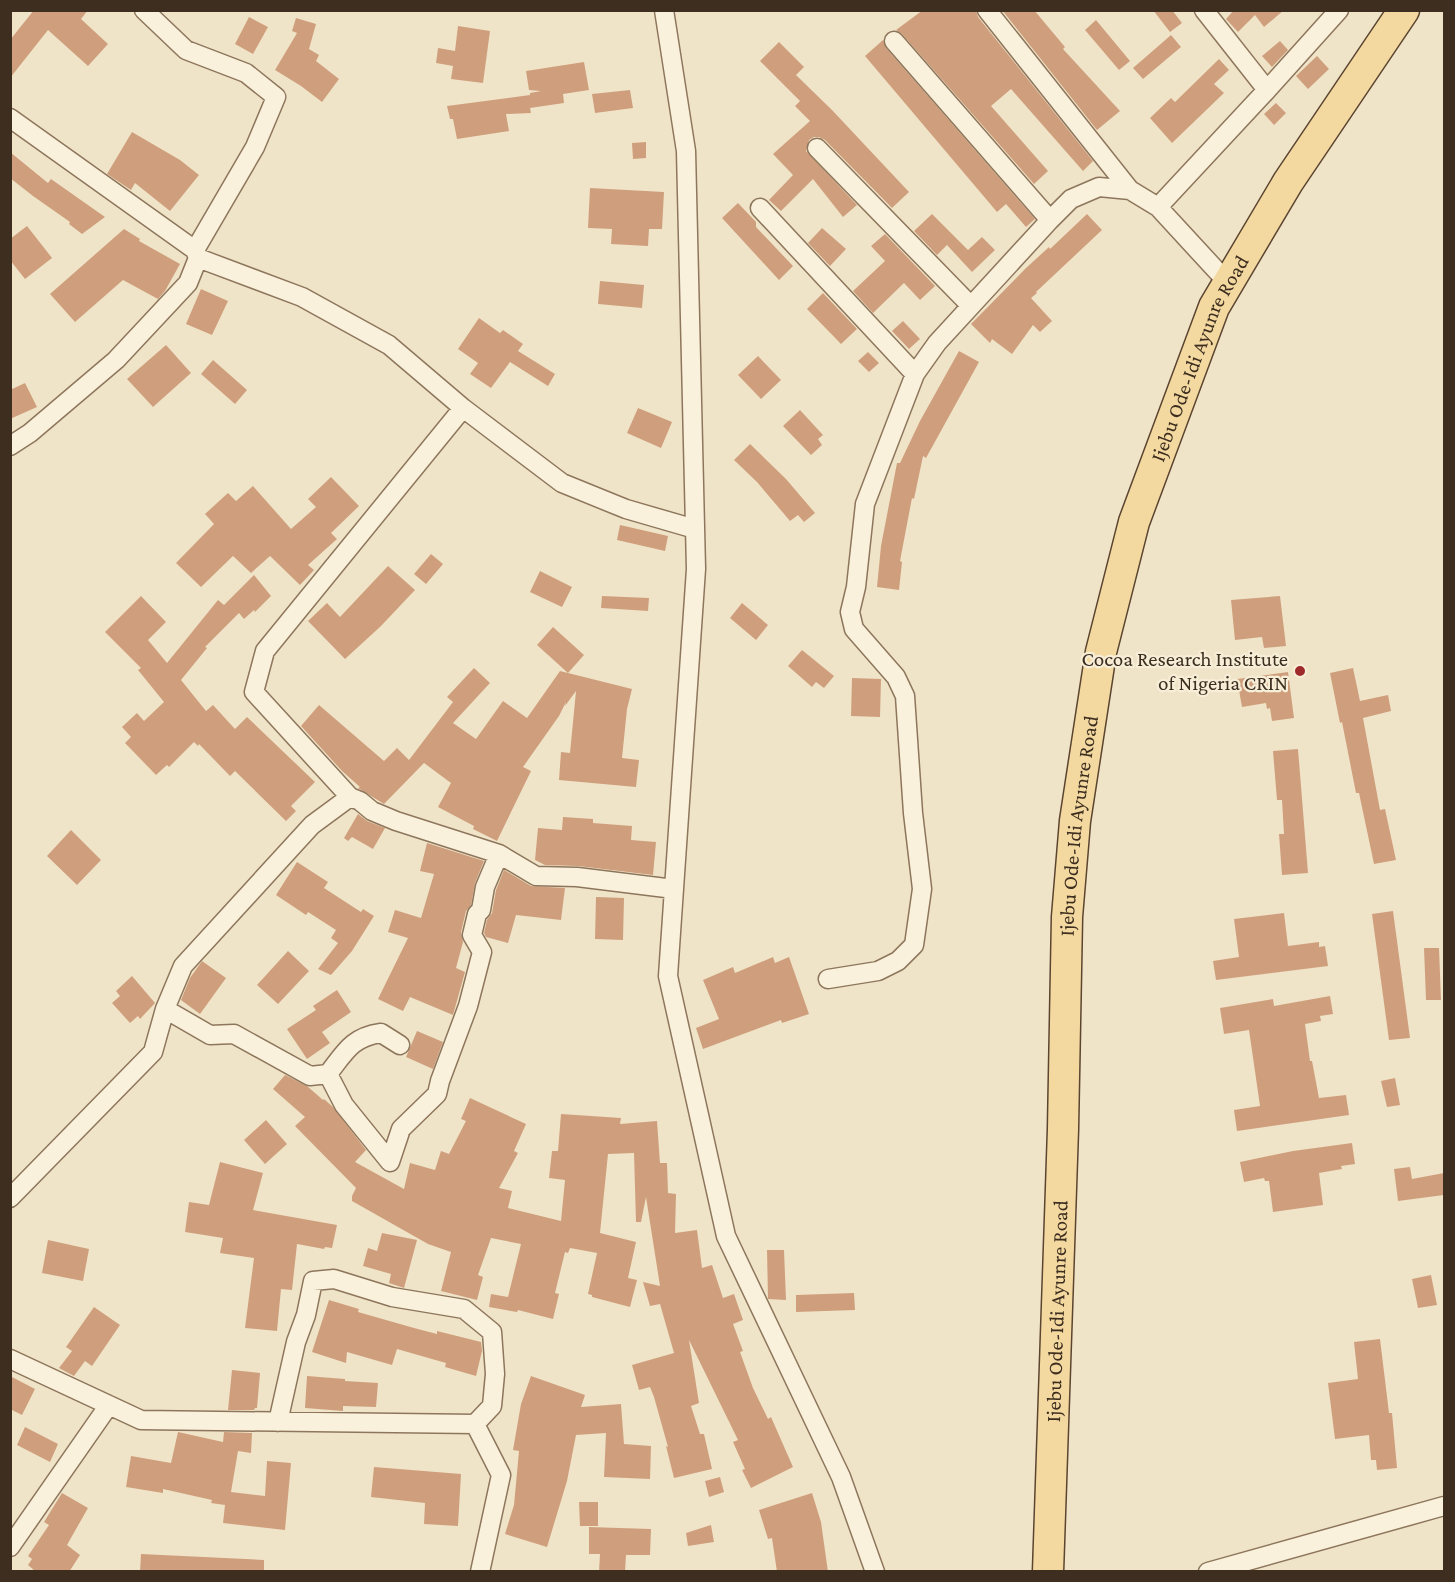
<svg xmlns="http://www.w3.org/2000/svg" width="1455" height="1582" viewBox="0 0 1455 1582" font-family="'Crimson Pro',serif">
	<style>
		.building { fill: #cf9f7d }
		.lines { fill: none; stroke-linecap: round; stroke-linejoin: round }
		.street-casing { stroke: #8d765c; stroke-width: 21 }
		.primary-casing { stroke: #5b4430; stroke-width: 33 }
		.street { stroke: #faf1dc; stroke-width: 18 }
		.primary { stroke: #f3d9a0; stroke-width: 30 }
		.poi-dot { fill: #9e2a2b; stroke: #f7eed8; stroke-width: 2 }
		.labels { text-anchor: middle; dominant-baseline: central; stroke-width: 4.5; stroke-linejoin: round; paint-order: stroke }
		.street-label { font-size: 21px; fill: #3d2e20; stroke: #f7eed8 }
		.poi-label { font-size: 21px; fill: #3d2e20; stroke: #f7eed8; text-anchor: end }
	</style>
	<rect width="100%" height="100%" fill="#f0e4c8"/>
	<!-- building -->
	<path class="building" d="M34 10H88L81 19 108 44 88 66 48 30 10 78V40Z
		M923 10H976L978 17 1093 161 1083 171 1011 89 991 106 1048 171 1034 184 902 34 896 30Z
		M1002 10H1034L1065 47 1063 49 1120 111 1097 130Z
		M1153 10H1172L1182 23 1170 32Z
		M1234 10H1284L1264 27 1255 15 1238 32 1226 19Z
		M249 17 268 27 253 54 235 44Z
		M296 18 316 24 309 49 319 55 316 61 339 79 322 102 301 86 275 70 297 33 292 31Z
		M1096 20 1130 61 1119 70 1085 30Z
		M458 26 490 31 483 83 451 79 453 66 436 63 438 48 455 51Z
		M1171 35 1181 47 1143 79 1133 68Z
		M883 40 886 48 1035 219 1026 227 1006 204 997 212 865 56Z
		M1280 41 1288 50 1272 67 1262 56Z
		M779 42 804 67 796 75 832 110 909 192 892 208 825 140 819 137H814L809 140 806 151 857 205 843 217 813 179 781 211 769 200 793 175 773 154 810 121 795 106 800 101 760 61Z
		M1317 56 1329 69 1308 89 1296 76Z
		M1219 59 1229 70 1214 84 1224 93 1172 143 1150 118 1171 98 1175 102Z
		M584 62 589 90 563 94 564 103 530 108 531 113 506 114 509 131 457 139 453 119H450L447 106 530 95V93L541 91 529 90 526 71Z
		M630 90 633 108 595 113 592 94Z
		M1276 103 1286 113 1274 125 1264 114Z
		M132 132 180 160 199 175 170 211 135 183 131 190 107 174Z
		M646 142V158L633 159 632 143Z
		M10 152 48 183 51 179 105 217 82 234 69 224 70 222 33 196 10 178Z
		M590 188 664 192 662 229H649L648 246 611 244 612 229 588 228Z
		M738 203 756 222V227L793 266 779 280 722 218Z
		M932 214 968 250 982 237 995 250 972 272 947 245 937 255 914 231Z
		M1087 214 1102 230 1036 292 1037 293 1031 298 1052 321 1040 332 1033 325 1012 354 992 339 990 343 971 324 1025 269 1049 247 1050 249Z
		M27 226 52 258 25 279 10 260V239Z
		M822 228 846 249 830 266 808 243Z
		M124 229 140 239 139 241 180 264 165 291 158 299 123 280 75 322 50 294Z
		M885 234 935 286 920 300 904 283 873 313 853 291 885 261 871 246Z
		M600 281 644 285 642 308 598 304Z
		M201 289 228 301 212 335 186 324Z
		M823 293 857 329 841 344 807 309Z
		M479 318 500 333 503 330 523 344 518 351 555 374 548 386 510 362 491 388 470 374 478 363 458 349Z
		M903 321 920 339 909 349 892 331Z
		M166 345 191 373 153 407 127 379Z
		M959 351 979 362 926 458 923 456 914 499 912 498 900 561 902 562 899 590 877 587 881 546 897 463H900L920 421Z
		M868 352 879 363 869 372 858 361Z
		M758 356 781 380 761 399 738 375Z
		M213 360 247 390 235 404 201 374Z
		M25 383 37 407 10 419V390Z
		M638 408 672 422 661 448 627 433Z
		M800 410 823 435 818 439 822 445 811 455 783 426Z
		M750 444 786 479 815 513 804 522 798 515 790 521 757 482 734 460Z
		M331 477 359 506 331 533 337 539 308 565 314 570 300 585 270 556 251 573 233 556 201 587 176 563 214 524 205 514 228 493 236 501 253 486 291 529 316 507 308 499Z
		M620 525 668 536 665 551 617 540Z
		M431 554 443 564 426 584 414 574Z
		M388 566 415 590 381 626 345 659 308 621 327 603 340 617Z
		M540 571 572 587 562 607 530 592Z
		M254 575 271 596 255 612 254 610 244 619 239 613 205 647 207 648 181 680 206 711 213 705 235 729 247 717 315 782 291 806 296 811 286 821 235 771 230 776 199 744 198 746 194 742 169 767 167 765 156 775 125 743 131 737 122 727 137 713 144 721 164 702 138 670 141 668 105 632 141 596 166 622 148 640 167 663 218 600 224 605Z
		M602 596 649 598 648 611 601 608Z
		M1280 596 1286 646 1264 648 1262 637 1235 640 1231 600Z
		M742 603 768 625 756 640 730 618Z
		M553 627 584 655 568 673 537 645Z
		M802 650 834 676 824 688 816 682 812 687 788 666Z
		M474 668 490 683 453 723 476 739 503 701 527 718 560 671 632 689 627 709 622 758 639 760 636 787 559 780 561 752 570 753 576 691 565 706 566 702 559 716 523 767 531 771 497 841 473 829 474 826 438 807 451 783 424 763 384 804 358 788 360 787 342 771 301 726 319 705 384 761 397 748 409 760 453 702 447 697Z
		M1353 668 1360 701 1388 695 1391 711 1363 718 1380 810 1385 809 1396 860 1374 864 1359 793H1356L1342 722 1340 723 1330 673Z
		M1288 672 1294 718 1272 721 1270 708 1267 709 1266 703 1242 707 1237 679Z
		M852 678 881 679 880 717 851 716Z
		M1298 749 1308 873 1282 875 1279 834H1284L1282 800H1277L1273 751Z
		M358 814 367 821 385 828 373 849 352 837 348 841 344 838Z
		M563 817 593 819V823L632 826 631 840 656 842 653 875 578 866 545 865 535 860 538 828 562 830Z
		M71 830 101 860 77 885 47 856Z
		M427 843 484 861 475 883 471 905 466 911 461 932 463 942 456 968 465 972 453 1015 410 997 403 1011 378 999 408 938 388 932 395 910 421 918 434 874 420 871Z
		M297 862 328 882 324 888 361 912 363 909 374 916 352 951 331 975 318 969 338 943 331 938 336 930 308 912 306 915 276 895Z
		M504 870 531 886 565 888 561 920 516 915 508 943 486 937 484 933 487 920 492 913 496 890Z
		M596 897 624 898 623 940 595 939Z
		M1393 911 1410 1038 1389 1040 1372 914Z
		M1284 913 1288 946 1319 942V947L1325 946 1328 966 1216 980 1213 961 1239 957 1234 919Z
		M1424 948H1439L1441 1000H1426Z
		M288 951 309 971 278 1004 257 985Z
		M773 957 775 963 789 957 809 1014 782 1023 781 1020 703 1049 696 1028 719 1019 703 980 733 967 735 973Z
		M202 961 226 978 200 1014 181 1000 190 978Z
		M132 976 155 1003 140 1019 138 1016 130 1023 112 1003 120 996 116 991Z
		M337 990 351 1012 322 1032 330 1043 307 1059 287 1029 316 1010 313 1006Z
		M1330 996 1333 1014 1320 1016 1321 1021 1305 1024 1310 1061H1312L1319 1098 1346 1095 1349 1115 1237 1131 1234 1110 1260 1106 1249 1030 1224 1034 1220 1008 1273 999 1274 1006Z
		M417 1031 443 1042 433 1069 406 1057Z
		M285 1075 307 1086 323 1100 324 1099 333 1107 366 1150 355 1162 404 1189 410 1163 435 1170 441 1151 449 1154 466 1121 461 1119 470 1098 526 1124 514 1151 518 1153 499 1188 512 1191 508 1208 561 1221 565 1180 549 1178 552 1151H558L561 1114 621 1118 620 1124 657 1121 660 1163H667L668 1193 676 1194 675 1233 697 1230 702 1268 712 1265 723 1298 734 1294 743 1320 733 1324 743 1351 740 1352 753 1388 768 1419 771 1417 793 1467 751 1488 742 1470 745 1469 733 1442 738 1440 689 1340 699 1403 691 1406 700 1434H704L712 1469 674 1478 666 1446 668 1447 654 1397 650 1387 639 1390 632 1365 674 1353 660 1304 650 1306 643 1282 660 1286 646 1197 641 1222H636L634 1153 608 1154 600 1233 636 1242 628 1278 637 1280 630 1307 592 1297V1295L588 1294 597 1253 570 1248 568 1253 565 1252 555 1293 559 1294 553 1319 518 1310 517 1312 489 1307 491 1294 508 1297 521 1244 491 1238 478 1275 483 1277 477 1300 441 1291 451 1252 428 1244 352 1201V1196L356 1188 295 1126 305 1117 273 1089Z
		M1395 1078 1400 1105 1387 1107 1381 1081Z
		M266 1120 287 1144 265 1164 244 1140Z
		M1352 1143 1355 1164 1341 1166 1342 1169 1319 1173 1323 1205 1273 1212 1269 1181H1265L1264 1178 1244 1182 1240 1162 1293 1151Z
		M220 1162 263 1173 253 1210 337 1225 332 1248 325 1247 324 1249 297 1244 292 1290 281 1289 277 1331 245 1328 254 1258 220 1253 223 1238 185 1232 189 1202 209 1205Z
		M1410 1167 1412 1179 1444 1173V1195L1398 1201 1394 1169Z
		M382 1233 417 1240 404 1288 389 1283 391 1274 363 1266 368 1248 377 1251Z
		M48 1240 89 1249 83 1281 42 1273Z
		M767 1250H784L786 1300 768 1299Z
		M1431 1275 1437 1305 1418 1308 1412 1279Z
		M854 1293 855 1310 796 1312V1295Z
		M329 1300 359 1309 358 1312 414 1328 437 1334V1331L481 1342 482 1351 476 1376 445 1367 446 1363 397 1349 392 1365 347 1352 346 1363 312 1352Z
		M94 1307 120 1325 92 1366 85 1361 74 1376 59 1368 72 1351 66 1347Z
		M1380 1339 1389 1413H1392L1397 1468 1377 1470 1376 1460H1371L1369 1435 1335 1439 1328 1383 1358 1379 1354 1342Z
		M232 1370 260 1373 257 1408H255L254 1410H228Z
		M10 1376 35 1389 22 1415 10 1409Z
		M307 1376 345 1379V1381L378 1383 376 1407 343 1406V1411L305 1408Z
		M531 1376 585 1395 581 1407 621 1404 624 1444 651 1446 650 1479 604 1477 606 1433 576 1435 567 1481 547 1547 505 1534 514 1505 519 1451 513 1450 521 1404Z
		M25 1427 58 1444 50 1462 17 1445Z
		M178 1432 223 1442 224 1432 252 1433 251 1453 238 1451 231 1492 265 1496 267 1461 291 1463 285 1530 223 1523 225 1505 211 1503 212 1500 163 1489V1493L126 1487 131 1456 171 1463Z
		M374 1467 461 1474 458 1526 424 1524 425 1503 371 1497Z
		M720 1477 724 1492 709 1497 705 1481Z
		M62 1493 88 1508 67 1545 80 1555 69 1572H36L28 1565 32 1559 28 1556 49 1525 44 1522Z
		M812 1493 821 1522 828 1572H777L772 1538 768 1539 759 1510Z
		M579 1502H598V1526H580Z
		M711 1525 714 1542 688 1546 686 1533Z
		M589 1527 651 1529 650 1555H626L625 1572H599L600 1554H589Z
		M141 1554 264 1560V1572H140Z"/>
	<g class="lines">
		<defs>
			<path id="street" d="M144 10 186 50 246 73 276 97 255 147 195 250
				M664 10 686 151 696 569 668 976 726 1236 841 1477 875 1572
				M987 10 1130 190
				M1204 10 1267 90 1158 207 1228 283
				M894 41 1050 220
				M1267 90 1339 10
				M10 118 195 250 198 258 302 297 389 345 463 408 562 483 626 509 695 529
				M817 148 971 306
				M760 208 915 374
				M10 446 30 433 116 360 188 283 198 258
				M350 797 360 801 372 811 396 821 499 854
				M828 979 878 971 898 961 914 945 922 889 913 813 905 696 896 677 854 629 850 612 856 587 865 504 915 374 937 343 1050 220 1071 199 1099 187 1130 190 1158 207
				M165 1009 210 1035 234 1034 310 1076 328 1074C345 1052 352 1037 381 1033L400 1045
				M328 1074 344 1105 390 1162 401 1129 437 1094 440 1081 468 1006 482 952 472 935 477 914 481 910 485 887 499 854 536 876 577 877 674 889
				M10 1198 153 1052 165 1009 183 966 312 825 350 797 254 692 265 651 463 408
				M10 1359 141 1420 475 1424 501 1475 480 1572
				M278 1422 296 1342 306 1315 313 1281 334 1279 392 1297 464 1309 492 1332 495 1374 492 1406 475 1424
				M10 1547 109 1405
				M1208 1572 1444 1506"/>
			<g id="primary">
				<path id="s1" d="M1048 1572 1063 1129 1067 917 1075 821 1101 652 1134 522 1214 307 1288 182 1404 10"/>
			</g>
		</defs>
		<!-- street casing -->
		<use href="#street" class="street-casing"/>
		<!-- primary casing -->
		<use href="#primary" class="primary-casing"/>
		<!-- street -->
		<use href="#street" class="street"/>
		<!-- primary -->
		<use href="#primary" class="primary"/>
	</g>
	<!-- markers -->
	<circle class="poi-dot" cx="1300" cy="671" r="6"/>
	<g class="labels">
		<!-- street labels -->
		<g class="street-label">
			<text stroke="none"><textPath href="#s1" startOffset="1233">Ijebu Ode-Idi Ayunre Road</textPath></text>
			<text stroke="none"><textPath href="#s1" startOffset="747">Ijebu Ode-Idi Ayunre Road</textPath></text>
			<text stroke="none"><textPath href="#s1" startOffset="261">Ijebu Ode-Idi Ayunre Road</textPath></text>
		</g>
		<!-- poi labels -->
		<g class="poi-label">
			<text x="1288" y="659">Cocoa Research Institute<tspan x="1288" dy="24">of Nigeria CRIN</tspan></text>
		</g>
	</g>
	<!-- border -->
	<rect width="1455" height="1582" fill="none" stroke="#3d2e20" stroke-width="24"/>
</svg>
